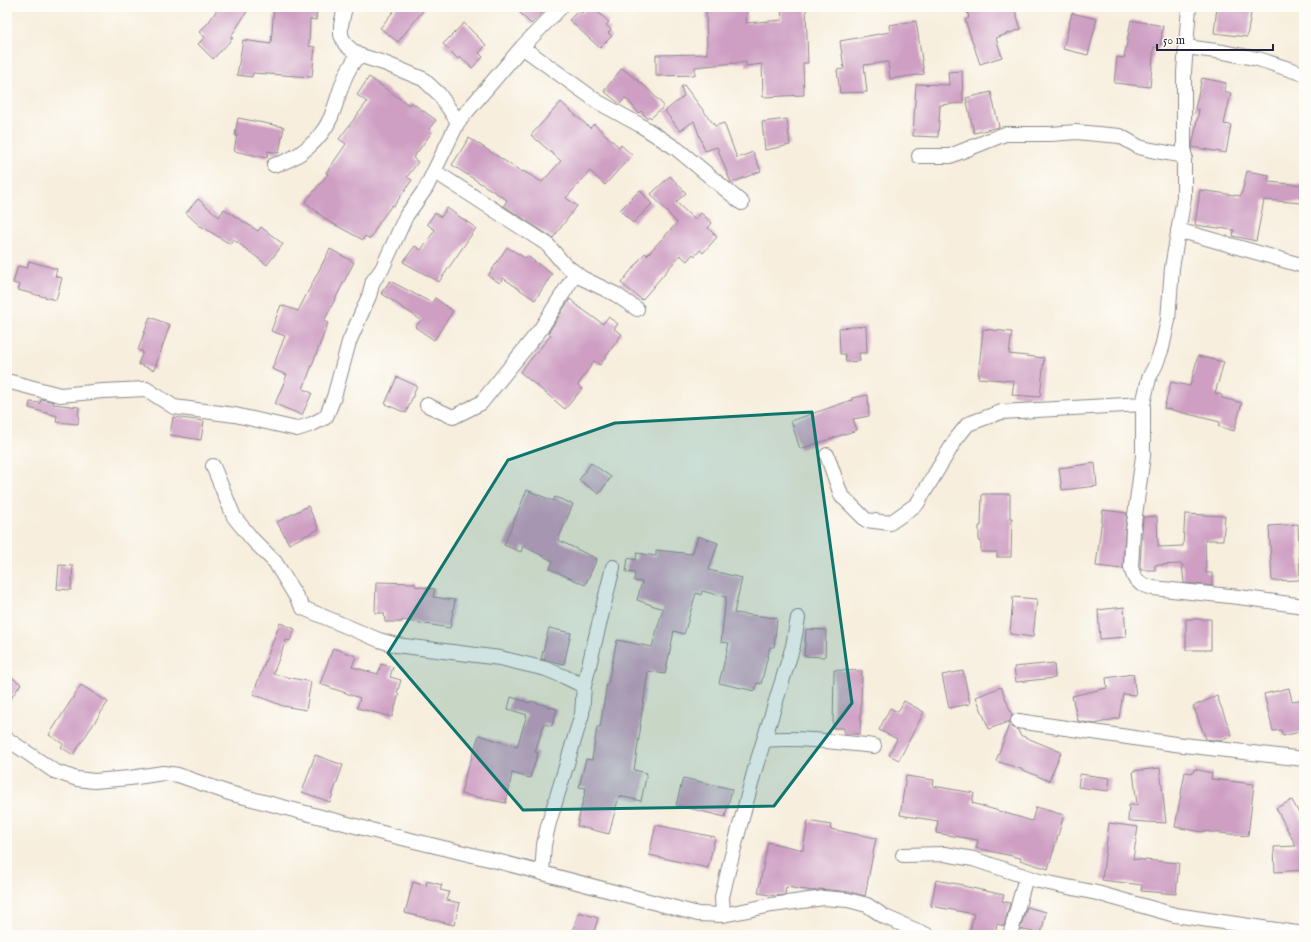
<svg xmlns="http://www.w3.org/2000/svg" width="1311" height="942" viewBox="0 0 1311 942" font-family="'IM FELL English',serif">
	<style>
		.building { fill: #ce9ec3 }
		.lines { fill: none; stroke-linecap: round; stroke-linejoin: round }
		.minor-casing { stroke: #8c888c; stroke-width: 16 }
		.minor { stroke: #fff; stroke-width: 14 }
		.marked { fill: #0f766e; fill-opacity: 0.2; stroke: #0f766e; stroke-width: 3; stroke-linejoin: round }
	</style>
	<rect width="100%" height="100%" fill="#fdfcf7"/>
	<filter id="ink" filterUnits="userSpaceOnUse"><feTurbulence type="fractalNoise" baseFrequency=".025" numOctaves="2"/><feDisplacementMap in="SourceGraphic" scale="8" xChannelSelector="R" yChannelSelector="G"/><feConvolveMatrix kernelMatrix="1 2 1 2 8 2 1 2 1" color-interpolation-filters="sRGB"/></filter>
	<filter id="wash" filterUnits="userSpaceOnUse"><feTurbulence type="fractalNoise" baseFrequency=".012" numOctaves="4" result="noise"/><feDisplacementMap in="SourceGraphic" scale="16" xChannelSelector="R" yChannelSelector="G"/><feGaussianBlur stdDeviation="0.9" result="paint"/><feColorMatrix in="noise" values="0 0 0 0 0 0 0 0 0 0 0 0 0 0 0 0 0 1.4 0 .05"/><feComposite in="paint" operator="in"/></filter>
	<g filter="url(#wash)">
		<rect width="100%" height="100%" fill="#f7eedd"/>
		<g id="blocks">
			<!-- building -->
			<path class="building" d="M219 7H250L230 38H233L213 59 198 44 205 37 199 32 208 23Z
				M274 7H317L316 20 310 19 309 46 315 47 312 77 253 73 252 77 237 75 243 40 271 44Z
				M397 7H426L398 42 380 28Z
				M514 7H548L531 24Z
				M588 7H592L609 22 606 25 611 30 608 33 612 36 600 48 569 20 579 10 582 13Z
				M806 7 808 63H803L804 95 763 97 762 64 746 66V62L695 67V75L656 76V55L707 54 706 11 747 9 746 23 782 20 781 8Z
				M966 7H1014L1021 29 996 38 1002 57 980 64 965 20 969 18Z
				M1217 7H1252L1247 37 1214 33Z
				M1072 13 1097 19 1088 55 1063 49Z
				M1131 20 1163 26 1160 48 1154 47 1150 87 1114 83 1117 57 1124 58Z
				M916 21 924 74 890 79 888 62 864 65 867 92 840 93 837 70 844 69 840 41 890 32 889 25Z
				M464 23 486 45 479 53 483 57 472 68 460 57 458 59 443 44Z
				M622 68 647 88 664 106 651 118 649 116 647 118 641 111 639 113 625 98 620 104 604 91Z
				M962 71 963 103 940 105 938 137 913 136 916 84 949 85 948 72Z
				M369 77 409 105 411 102 436 120 429 129 432 132 413 158 418 162 407 177 412 180 394 206 392 205 379 223 370 239 365 236 363 240 328 221 305 202 328 174 326 173 346 144 339 139 367 102 357 95Z
				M1202 78 1226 83 1224 91 1231 93 1224 124 1231 125 1226 153 1192 147 1199 110 1195 109Z
				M684 85 715 126 724 123 737 158 753 152 761 171 731 183 717 147 705 151 694 121 680 131 665 111 684 96 681 87Z
				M991 92 999 127 974 133 966 98Z
				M561 102 590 128 594 124 619 147 621 145 632 155 605 185 590 171 566 198 577 206 553 238 504 206 507 200 452 165 469 138 522 172 523 171 542 182 561 161 531 135Z
				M238 118 284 127 279 153 268 151 267 158 234 151 237 135H235Z
				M787 119 790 145 765 150 762 122Z
				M1247 171 1269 175 1268 182 1304 185 1303 203 1264 200 1256 241 1233 236 1234 230 1195 225 1200 190 1241 196Z
				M670 176 686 193 676 202 695 220 701 213 712 223 708 228 717 237 703 253 700 250 695 256 693 254 687 261 680 255 642 300 621 283 645 253 647 255 677 223 651 194Z
				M640 190 652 204 633 223 620 210Z
				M198 199 219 217 224 209 258 231 261 227 283 244 267 265 233 239 230 244 201 226H200L186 213Z
				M447 208 476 228 439 282 403 262 415 246 421 250 435 230 427 224 435 213 441 217Z
				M507 247 525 258 527 256 552 274 535 300 503 278 500 283 488 276Z
				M330 249 354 262 324 321 328 323 303 389 312 393 302 415 275 404 287 375 272 369 285 336 271 331 281 305 298 311Z
				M29 261 57 269 55 276 62 278 56 300 18 290 20 285 13 283 18 266 27 268Z
				M390 281 432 303 435 298 453 311 434 340 415 327 421 320 381 293Z
				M570 299 579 307 603 324 608 317 618 324 614 329 622 334 600 365 594 361 578 385 582 389 565 409 520 372 551 335 548 333Z
				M150 317 170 325 154 370 138 364 143 352 138 350Z
				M866 326 867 353H859L860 361 846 362 845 354H840L839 328Z
				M983 329 1012 332 1009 354 1044 358 1040 397 1012 395 1014 381 978 378Z
				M1198 356 1224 362 1215 393 1222 395V398L1242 403 1234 431 1218 426 1220 422 1164 408 1171 382 1190 386Z
				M397 377 417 386 406 413 385 404Z
				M868 395 869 416 853 419 857 430 800 449 791 421 852 400V398Z
				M41 399 54 402 53 404 79 407 78 424 56 422 57 416 29 408 30 402 40 403Z
				M173 417 204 421 201 440 170 435Z
				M591 463 611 477 599 494 579 480Z
				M1095 463 1097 486 1062 490 1059 468Z
				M527 490 553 501 555 497 573 504 558 540 597 559 585 585 550 569 553 561 523 546 521 552 504 545Z
				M982 494H1010V518H1012L1011 557H997V552H981V541H979V526H981Z
				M308 506 319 529 289 544 277 522Z
				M1103 510 1127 513 1125 530 1123 569 1096 566Z
				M1185 514 1225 516 1223 540H1205L1206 573H1212V586L1184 583 1182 564 1155 565V570H1141L1140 566 1143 517 1157 516 1158 546H1160V547L1183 546Z
				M1298 524 1300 580 1272 581 1269 526Z
				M698 536 718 543 709 570 742 578 734 613 777 618 774 647H770L761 684 757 683 755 691 719 683 729 643 721 642 726 597 702 591 701 595 696 593 684 634 674 631 665 674 648 671 640 725H641L634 770 647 773 641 801 619 796 609 834 577 826 586 788 579 787 586 759 592 760 597 727H600L607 683H608L617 640 652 647 663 609 637 600 642 582 634 581 635 573 626 572 628 558 636 560 637 553 656 556V550L692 554Z
				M59 565 73 566 71 590 57 589Z
				M376 582 415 583V586L435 589 433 597 455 600 450 628 402 620V622H385L384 613H375Z
				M1013 597 1037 599 1033 637 1010 634Z
				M1124 607 1126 637 1100 639 1098 610Z
				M1186 619H1211V650H1186Z
				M280 623 295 629 290 641 286 640 273 674 311 682 306 710 283 706 253 694Z
				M549 628 571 633 564 664 541 659Z
				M806 629 826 630 825 657 804 656Z
				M333 648 356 656 352 667 378 674 381 664 393 667 390 677 401 680 397 693 399 694 392 717 357 708 360 698 320 684Z
				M1054 663 1055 678 1016 682 1014 667Z
				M834 670 862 671 860 734H844V728H833Z
				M963 671 970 704 949 708 942 675Z
				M7 674 21 684 7 704Z
				M1133 674 1136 695 1123 694 1119 718 1095 724 1078 721 1072 696 1107 688 1106 678Z
				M81 685 108 702 73 755 61 747 63 744 49 735Z
				M1001 687 1012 715 1010 721 989 729 976 697Z
				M1289 688 1292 701 1304 699V731L1283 736 1281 730 1273 731 1264 694Z
				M1217 696 1232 736 1220 741 1206 739 1193 706Z
				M511 697 530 703 531 701 557 709 552 726 544 724 535 752 538 753 530 778 512 773 506 803 461 794 467 769H468L479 735 517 747 527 715 508 709Z
				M904 701 924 712 899 760 889 755 897 739 879 730 890 708 898 712Z
				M1010 722 1012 727 1018 730 1020 735 1061 752 1049 781 1021 769 996 761Z
				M315 755 343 765 330 802 302 792Z
				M1160 768 1166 823 1128 821 1129 805H1137L1133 771Z
				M1194 769 1212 773 1211 779 1254 784 1248 836 1202 831V832L1175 827 1185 772 1193 773Z
				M1080 774 1110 778 1108 791 1078 787Z
				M906 776 934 780 933 786 974 793 972 803 1032 821 1036 807 1064 815 1048 869 1020 860 1021 858 976 848 978 840 936 833 938 821 900 815Z
				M683 778 732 789 725 817 676 805Z
				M1292 800 1304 823V870L1275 872 1274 847 1296 846 1276 808Z
				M808 821 831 825 830 829 876 838 865 896 849 892 819 889V890L813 891 786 887 785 895 775 896 758 893 768 842 803 850Z
				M1109 823 1138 827 1133 859 1179 863 1176 894 1141 891 1142 885 1102 880Z
				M656 825 715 837 708 868 649 855Z
				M936 880 963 885V886L1004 895 1002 901 1010 903 1004 926 997 924 995 935H969L974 914 931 906Z
				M427 881 442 885 440 890 449 892 446 900 460 903 454 925 405 913 413 882 426 886Z
				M1027 907 1046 912 1041 934 1020 929Z
				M579 912 598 918 593 935H571Z"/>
		</g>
	</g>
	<g filter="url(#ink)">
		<use href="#blocks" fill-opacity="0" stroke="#8c888c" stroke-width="1"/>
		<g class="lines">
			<defs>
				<path id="minor" d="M345 7 341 25V35L345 44 353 51 358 55 384 63 423 79 439 94 458 122
					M1189 7 1184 72V197L1172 268 1168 320 1162 348 1156 364 1149 378 1143 404V456L1133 530 1131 567 1134 577 1141 584 1153 588 1239 597 1304 606
					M522 47 598 102 640 125 677 149 742 203
					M1186 47 1223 52 1258 59 1304 74
					M919 156H950L1005 134H1051L1076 132 1120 136 1139 147 1151 150 1185 156
					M274 165C299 159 321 140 331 117 337 103 340 87 347 73 350 67 354 61 358 55
					M434 171 547 244 563 263 582 278 615 294 637 309
					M1178 230 1304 266
					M7 381 60 395 103 391 146 389 174 407 235 415 297 429 312 424 326 417 334 397 349 342 369 296 373 281 382 269 406 216 426 188 458 122 522 47 561 7
					M427 405 453 417 481 403 540 330 576 273
					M827 455 841 495 866 520 890 523 917 504 956 439 968 424 1001 412 1143 404
					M213 466 234 517 253 540 275 562 303 608 379 640 396 645 500 658 546 669 565 677 584 686
					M1018 721 1175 744 1304 759
					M7 739 54 771 77 779 94 781 130 778 163 773 178 775 229 793 394 836 493 860 698 914 723 915 772 905 824 898 848 900 867 905 885 917 927 935
					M764 740C801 737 837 742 874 746
					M903 855 945 854 973 859 1039 881 1097 893 1175 915 1304 934
					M542 873 544 845 548 826 582 714 584 686 613 567
					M723 915 722 897 730 863 755 769 793 646 798 618
					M1010 935 1026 877"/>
			</defs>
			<!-- minor casing -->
			<use href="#minor" class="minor-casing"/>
			<!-- minor -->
			<use href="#minor" class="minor"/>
		</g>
	</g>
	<!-- marked area -->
	<path class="marked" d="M812 412 852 703 774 806 523 810 388 653 508 460 615 423Z"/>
	<!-- margin -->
	<rect width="1311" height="942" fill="none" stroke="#fdfcf7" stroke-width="24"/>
	<!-- scale -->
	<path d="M1157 44v6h116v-6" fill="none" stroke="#22223b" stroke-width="2"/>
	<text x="1163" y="44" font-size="12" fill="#22223b" stroke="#fdfcf7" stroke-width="3" paint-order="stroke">50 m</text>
</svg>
